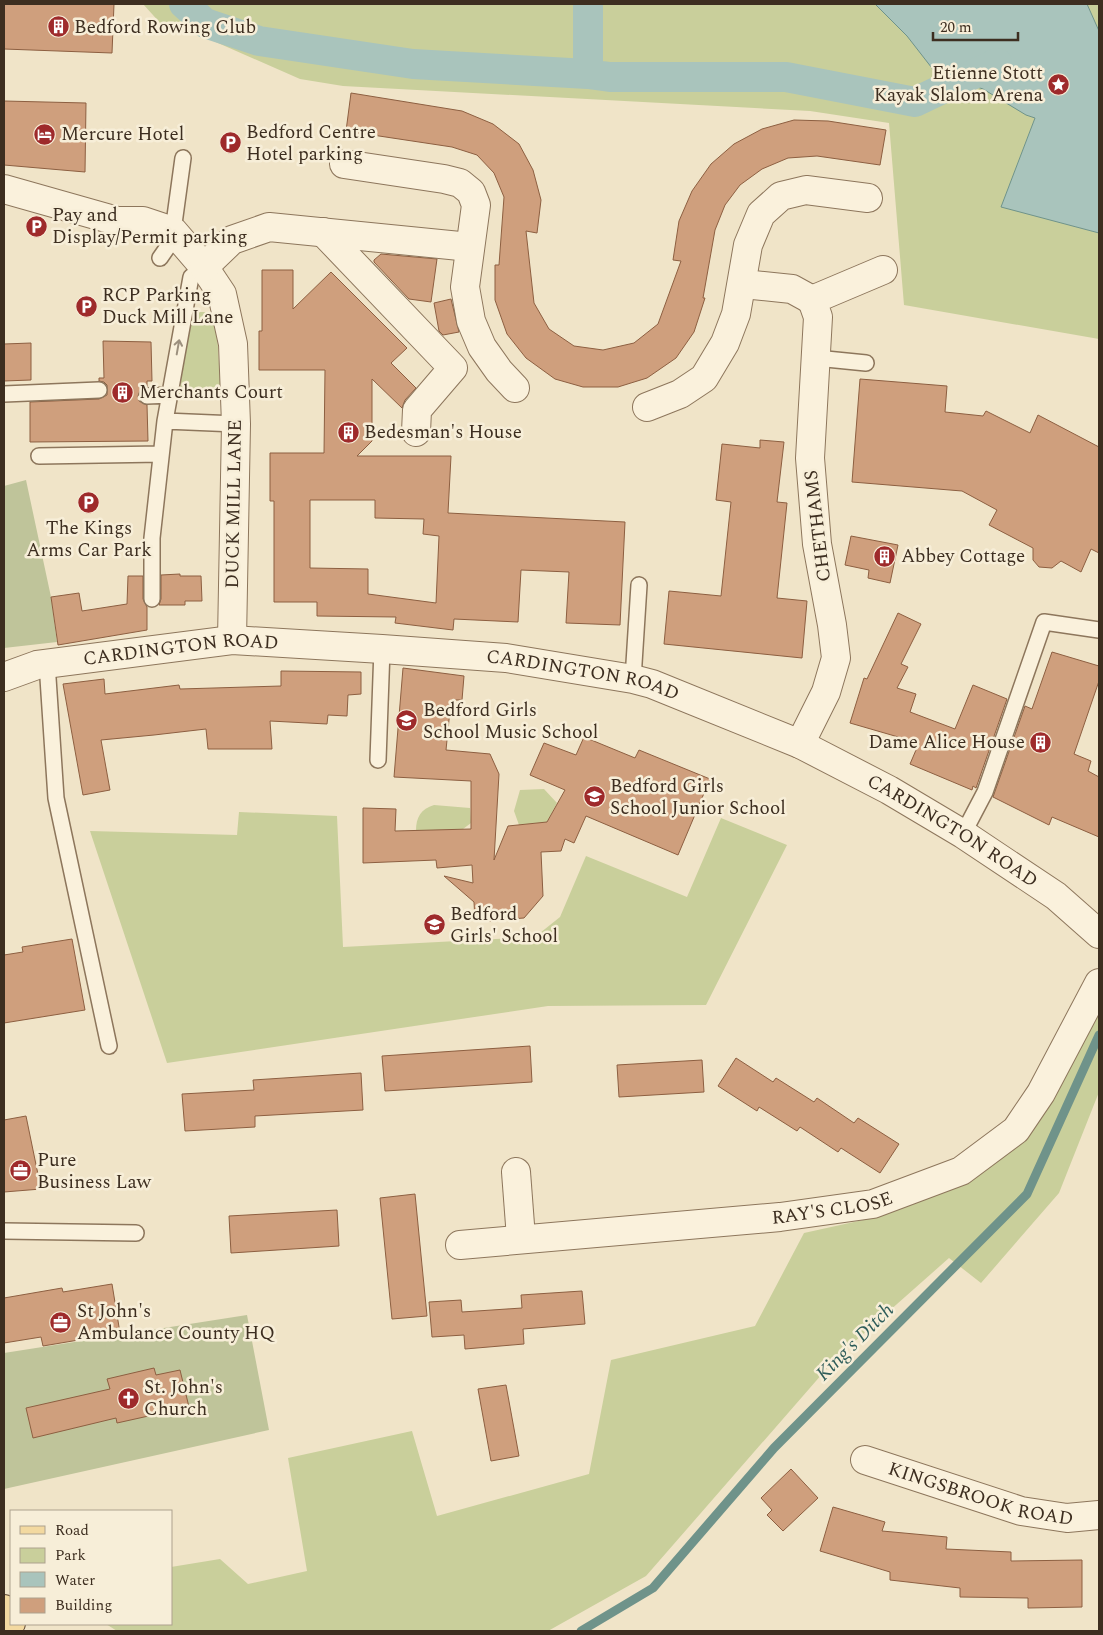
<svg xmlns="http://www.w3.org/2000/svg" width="1103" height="1635" viewBox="0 0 1103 1635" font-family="Spectral,serif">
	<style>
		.green { fill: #c9cf9b }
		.cemetery { fill: #bfc49a }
		.water { fill: #a9c4bc; stroke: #6f938a }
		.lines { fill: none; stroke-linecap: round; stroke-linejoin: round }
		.stream { stroke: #6f938a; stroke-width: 9 }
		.canal { stroke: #a9c4bc; stroke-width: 30 }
		.building { fill: #cf9f7d; stroke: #8d5f41; fill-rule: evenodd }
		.service-casing { stroke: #8d765c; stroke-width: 18 }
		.minor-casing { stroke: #8d765c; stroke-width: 30 }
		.primary-casing { stroke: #5b4430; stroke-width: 30 }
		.service { stroke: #faf1dc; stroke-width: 15 }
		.minor { stroke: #faf1dc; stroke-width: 28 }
		.primary { stroke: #f3d9a0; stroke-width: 28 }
		.oneway { stroke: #9c907e }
		.labels { text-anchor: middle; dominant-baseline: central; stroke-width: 5; stroke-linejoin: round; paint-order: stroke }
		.poi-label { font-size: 19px; fill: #3d2e20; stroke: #f7eed8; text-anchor: start }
		.street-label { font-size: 19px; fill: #3d2e20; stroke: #f7eed8 }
		.water-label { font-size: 20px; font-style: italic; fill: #2f5d5a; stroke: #f7eed8 }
	</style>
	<rect width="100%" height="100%" fill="#f0e4c8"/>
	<!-- green -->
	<path class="green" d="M143 4H875L907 36 1072 4H1099V47L1027 115 1035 118 1002 206 1099 233V339L904 305 889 123 810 111 343 86 300 79 184 28 162 25Z
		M192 312H213L217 331 221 396 179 394Z
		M544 789 557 803 547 822 519 825 514 811 520 790Z
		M434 805 470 808 471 823 463 829 416 831C416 817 421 809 434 805Z
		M239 812 337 816 343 947 535 937 560 917 586 856 687 897 721 818 787 845 706 1005 548 1006 167 1063 90 831 237 835Z
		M1099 987V1092L1059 1193 981 1283 949 1258 836 1358 646 1576 548 1631H117L106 1624H171V1567L220 1559 248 1584 307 1571 288 1458 412 1431 437 1516 589 1474 611 1360 755 1326 804 1233 881 1216 964 1181Z"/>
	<!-- cemetery -->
	<path class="cemetery" d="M26 480 51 597 57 642 4 648V486Z
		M247 1315 269 1430 4 1489V1353Z"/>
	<!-- water -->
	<path class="water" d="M875 4H1087L1099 31V233L1001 207 1035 118 1026 115 983 89 935 72 907 36Z"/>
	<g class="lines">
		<!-- stream -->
		<path class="stream" d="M581 1631 653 1588 774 1448 1027 1194 1099 1035"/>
		<!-- canal -->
		<path class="canal" d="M184 4 205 23 259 41 413 64 588 74 610 77H786L915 102 997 63
			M588 4V74"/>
	</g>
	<!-- building -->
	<path class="building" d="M4 4H114L112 53 4 49Z
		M351 93 462 111 493 124 519 144 533 170 541 200 537 233 526 231 534 303 549 329 574 346 603 350 634 343 658 324 681 261 673 260 679 221 692 191 711 164 734 144 762 129 794 120 828 121 886 130 880 165 817 156 788 158 762 169 740 185 725 205 715 230 703 298H705L694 332 676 358 647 378 618 387H583L555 379 526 358 507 334 495 300V265H499L504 197 494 173 477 155 452 147 346 131Z
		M4 101 86 103 85 172 4 165Z
		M381 254 437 259 431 302 409 299 374 262V260Z
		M262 270H293V309L331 272 407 348 391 363 416 388 405 400 402 408 372 379V441L357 456H451L448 513 625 522 620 625 566 623 569 572 521 570 518 622 454 619 453 630 395 623 396 617 317 616V602H274V501H270V453H324L325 370H259V331H262ZM310 500H375V518L424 519 423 534 439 536 436 603 368 594V569L310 568Z
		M451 299 459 332 443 335 439 331 434 303Z
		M103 341 151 342 152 381H147V387L142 388 138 396 139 401 147 405 148 441 30 442V402L99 399 107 395V385L104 382 99 381V378H104Z
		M31 343V380L4 381V344Z
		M860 379 947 386 945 412 983 416 986 411 1030 433 1038 415 1099 447V553L1091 549 1081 572 1061 561 1052 568 1039 567 1033 560V548L989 525 997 510 962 491 852 482Z
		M760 440 784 442 777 502 787 503 777 598 807 601 802 658 664 644 669 591 721 596 731 502 716 500 722 444 760 448Z
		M851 536 898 545 890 583 868 578 869 570 845 565Z
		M180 574V576H201L202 601H185V605H159L161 599V575Z
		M128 576H143V599L147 607V630L58 645 51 597 79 593 82 611 127 604Z
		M898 613 921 624 901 664 908 667 897 688 916 694 910 712 955 729 973 685 1007 699 976 788 973 786 972 790 910 764 919 743 850 723 864 678 867 679Z
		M1052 652 1099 666V681L1074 754 1091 761 1088 771 1099 777V837L1052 817 1049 825 993 797 1025 706 1032 709Z
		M403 668 464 676 462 700H451L446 750 490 754 499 774 494 860 508 826 547 822 565 790 530 775 544 743 576 755 584 737 635 758 639 750 710 779 678 855 586 816 574 843 565 839 561 851 541 852 543 896 524 918 496 920 491 916V921H475L474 902 444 876 473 883 472 865 437 868 436 860 363 863V808L396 809 395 831 471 829V781L394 777Z
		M281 671 361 672V694L348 695 347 716 328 715 327 724 270 721 272 749H208L206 729 154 735 101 740 110 790 83 795 63 684 104 679 105 694 179 685 180 689 281 686Z
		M72 939 85 1010 4 1023V955L23 952 22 947Z
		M530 1046 532 1082 385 1091 382 1056Z
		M736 1058 773 1082 776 1078 814 1102 817 1098 854 1123 858 1118 899 1144 880 1173 841 1148 838 1152 800 1127 797 1131 759 1107 757 1111 718 1086Z
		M702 1060 704 1092 619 1097 617 1065Z
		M361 1073 363 1110 255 1116V1127L185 1131 182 1094 254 1090 253 1080Z
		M26 1116 41 1189 4 1192V1120Z
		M415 1194 427 1316 392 1319 380 1198Z
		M337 1210 339 1246 231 1253 229 1216Z
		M112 1284 120 1333 43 1346 41 1337 4 1343V1298L62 1288 63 1292Z
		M582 1291 585 1324 523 1329 524 1344 465 1349 464 1335 432 1337 429 1302 461 1300 462 1312 522 1308 521 1295Z
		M154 1368 156 1375 180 1370 189 1407 117 1423 116 1418 33 1438 26 1408 110 1389 107 1379Z
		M506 1385 519 1456 491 1461 478 1389Z
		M791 1469 818 1498 783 1531 767 1515 772 1510 761 1498Z
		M833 1507 885 1522 882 1531 947 1537 946 1549 1011 1552V1561L1082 1560V1607L1028 1608V1598L960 1597V1588L890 1580V1572L820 1551Z"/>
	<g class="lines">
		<defs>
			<path id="service" d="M173 231 183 158
				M160 258 176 235
				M816 358 866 363
				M4 394 99 390
				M147 396 170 395
				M165 421 191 277 204 267
				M39 456 161 454
				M152 599V538L165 421 236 424
				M47 663 56 798 109 1046
				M633 679 639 585
				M378 760 382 649
				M963 834 985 792 1044 622 1099 630
				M4 1231 136 1233"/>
			<g id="minor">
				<path d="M344 164 444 179 460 183 471 192 476 205 465 287 471 321 482 347 499 371 515 388"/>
				<path d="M4 189 117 221H143L173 231 204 267 222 294 233 344 236 424 232 640"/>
				<path d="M323 232 453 368 417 410 416 432"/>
				<path d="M204 267 232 240 269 227 470 247"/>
				<path d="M743 284 792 289 812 300"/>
				<path d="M647 407 680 394 704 378 725 343 736 314 748 245 761 214 781 196 806 190 868 198"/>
				<path id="s1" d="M4 677 37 665 232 640 382 649 506 658 633 679 652 684 800 744 889 790 963 834 1056 896 1099 934"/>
				<path d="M800 744 826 692 836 658 832 625 817 544 810 458 818 317 812 300 883 270"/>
				<path d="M516 1172 521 1238"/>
				<path id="s2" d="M460 1245 780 1217 873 1204 961 1171 1016 1130 1041 1093 1099 983"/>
				<path id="s3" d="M865 1460 1021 1511 1067 1518 1099 1515"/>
			</g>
			<path id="primary" d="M4 1609 11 1623"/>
		</defs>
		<!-- service casing -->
		<use href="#service" class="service-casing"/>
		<!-- minor casing -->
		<use href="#minor" class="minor-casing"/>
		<!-- primary casing -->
		<use href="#primary" class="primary-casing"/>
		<!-- service -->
		<use href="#service" class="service"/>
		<!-- minor -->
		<use href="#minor" class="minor"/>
		<!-- primary -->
		<use href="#primary" class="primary"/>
	</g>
	<!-- one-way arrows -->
	<defs><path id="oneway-shaft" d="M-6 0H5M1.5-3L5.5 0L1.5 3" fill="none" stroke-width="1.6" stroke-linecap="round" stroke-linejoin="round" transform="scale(1.25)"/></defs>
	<use class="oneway" href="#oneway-shaft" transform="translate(178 347) rotate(-80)"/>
	<!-- icons -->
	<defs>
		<symbol id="building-disc" viewBox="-11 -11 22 22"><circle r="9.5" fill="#9e2a2b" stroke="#f7eed8"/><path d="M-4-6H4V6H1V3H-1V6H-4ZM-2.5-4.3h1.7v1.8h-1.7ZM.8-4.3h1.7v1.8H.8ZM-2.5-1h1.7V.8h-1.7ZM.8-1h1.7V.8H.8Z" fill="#fff"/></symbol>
		<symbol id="sight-disc" viewBox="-11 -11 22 22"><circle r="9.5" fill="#9e2a2b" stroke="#f7eed8"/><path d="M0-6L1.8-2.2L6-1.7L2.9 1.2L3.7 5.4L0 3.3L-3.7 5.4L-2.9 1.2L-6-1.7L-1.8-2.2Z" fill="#fff"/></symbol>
		<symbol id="hotel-disc" viewBox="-11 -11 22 22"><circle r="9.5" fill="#9e2a2b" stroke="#f7eed8"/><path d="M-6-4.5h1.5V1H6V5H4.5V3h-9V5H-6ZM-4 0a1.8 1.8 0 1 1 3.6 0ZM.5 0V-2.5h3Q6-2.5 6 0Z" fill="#fff"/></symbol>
		<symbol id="parking-disc" viewBox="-11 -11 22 22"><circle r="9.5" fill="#9e2a2b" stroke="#f7eed8"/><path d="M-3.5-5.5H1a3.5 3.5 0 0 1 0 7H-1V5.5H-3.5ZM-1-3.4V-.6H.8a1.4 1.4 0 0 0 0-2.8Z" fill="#fff"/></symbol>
		<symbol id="school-disc" viewBox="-11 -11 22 22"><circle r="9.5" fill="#9e2a2b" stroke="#f7eed8"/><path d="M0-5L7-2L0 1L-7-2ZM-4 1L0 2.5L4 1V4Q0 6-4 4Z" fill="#fff"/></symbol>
		<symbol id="office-disc" viewBox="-11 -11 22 22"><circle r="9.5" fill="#9e2a2b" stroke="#f7eed8"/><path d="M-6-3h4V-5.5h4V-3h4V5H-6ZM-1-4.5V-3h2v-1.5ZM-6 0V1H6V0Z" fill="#fff"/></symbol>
		<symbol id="church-disc" viewBox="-11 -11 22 22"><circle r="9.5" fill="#9e2a2b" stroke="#f7eed8"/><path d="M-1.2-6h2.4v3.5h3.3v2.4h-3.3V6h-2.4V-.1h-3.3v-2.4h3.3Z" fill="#fff"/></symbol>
	</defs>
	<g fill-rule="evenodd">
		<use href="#building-disc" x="46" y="14" width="25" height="25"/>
		<use href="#sight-disc" x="1046" y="72" width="25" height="25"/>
		<use href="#hotel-disc" x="32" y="122" width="25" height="25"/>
		<use href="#parking-disc" x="218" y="130" width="25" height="25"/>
		<use href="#parking-disc" x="24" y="214" width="25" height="25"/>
		<use href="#parking-disc" x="74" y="294" width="25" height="25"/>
		<use href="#building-disc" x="110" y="380" width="25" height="25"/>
		<use href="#building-disc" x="336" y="420" width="25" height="25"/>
		<use href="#parking-disc" x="76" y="490" width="25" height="25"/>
		<use href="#building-disc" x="872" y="544" width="25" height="25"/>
		<use href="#school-disc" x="394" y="708" width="25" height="25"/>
		<use href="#building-disc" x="1028" y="730" width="25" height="25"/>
		<use href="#school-disc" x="582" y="784" width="25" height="25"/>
		<use href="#school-disc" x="422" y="912" width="25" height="25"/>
		<use href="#office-disc" x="8" y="1158" width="25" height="25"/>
		<use href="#office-disc" x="48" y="1310" width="25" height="25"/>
		<use href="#church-disc" x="116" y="1386" width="25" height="25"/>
	</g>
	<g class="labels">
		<!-- poi labels -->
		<g class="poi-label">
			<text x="74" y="27">Bedford Rowing Club</text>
			<text x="1043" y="73" text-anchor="end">Etienne Stott<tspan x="1043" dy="22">Kayak Slalom Arena</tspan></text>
			<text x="246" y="132">Bedford Centre<tspan x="246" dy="22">Hotel parking</tspan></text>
			<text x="61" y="134">Mercure Hotel</text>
			<text x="52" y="215">Pay and<tspan x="52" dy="22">Display/Permit parking</tspan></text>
			<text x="102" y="295">RCP Parking<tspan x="102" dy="22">Duck Mill Lane</tspan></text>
			<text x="139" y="392">Merchants Court</text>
			<text x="364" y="432">Bedesman's House</text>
			<text x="89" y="528" text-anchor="middle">The Kings<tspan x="89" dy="22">Arms Car Park</tspan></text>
			<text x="901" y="556">Abbey Cottage</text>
			<text x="423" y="710">Bedford Girls<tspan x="423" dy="22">School Music School</tspan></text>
			<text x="1025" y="742" text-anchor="end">Dame Alice House</text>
			<text x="610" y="786">Bedford Girls<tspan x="610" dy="22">School Junior School</tspan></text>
			<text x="450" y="914">Bedford<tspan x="450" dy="22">Girls' School</tspan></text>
			<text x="37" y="1160">Pure<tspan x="37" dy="22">Business Law</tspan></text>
			<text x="77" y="1311">St John's<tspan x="77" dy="22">Ambulance County HQ</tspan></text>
			<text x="144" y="1387">St. John's<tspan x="144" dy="22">Church</tspan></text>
		</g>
		<!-- street labels -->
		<g class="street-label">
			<text transform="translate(234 504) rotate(-89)">DUCK MILL LANE</text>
			<text transform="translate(818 526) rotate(-97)">CHETHAMS</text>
			<text stroke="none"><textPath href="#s1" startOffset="180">CARDINGTON ROAD</textPath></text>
			<text stroke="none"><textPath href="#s1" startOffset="585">CARDINGTON ROAD</textPath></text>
			<text stroke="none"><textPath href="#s1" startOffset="990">CARDINGTON ROAD</textPath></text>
			<text stroke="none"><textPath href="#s2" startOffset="374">RAY'S CLOSE</textPath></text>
			<text stroke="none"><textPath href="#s3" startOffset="121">KINGSBROOK ROAD</textPath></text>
		</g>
		<!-- water labels -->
		<g class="water-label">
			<text transform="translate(855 1342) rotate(-45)">King's Ditch</text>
		</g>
	</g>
	<!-- border -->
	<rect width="1103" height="1635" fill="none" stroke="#3d2e20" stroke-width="10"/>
	<!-- legend -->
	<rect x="10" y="1510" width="162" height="115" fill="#f7eed8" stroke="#ada18e"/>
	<rect x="20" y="1526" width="25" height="8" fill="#f3d9a0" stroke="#ada18e"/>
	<text x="55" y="1535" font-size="15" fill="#3d2e20">Road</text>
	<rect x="20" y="1548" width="25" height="15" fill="#c9cf9b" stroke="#ada18e"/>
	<text x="55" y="1560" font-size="15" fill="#3d2e20">Park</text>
	<rect x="20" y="1572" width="25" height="15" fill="#a9c4bc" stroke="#ada18e"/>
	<text x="55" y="1585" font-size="15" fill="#3d2e20">Water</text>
	<rect x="20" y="1598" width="25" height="15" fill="#cf9f7d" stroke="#ada18e"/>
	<text x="55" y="1610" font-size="15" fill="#3d2e20">Building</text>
	<!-- scale -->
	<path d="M933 32v8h85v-8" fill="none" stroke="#3d2e20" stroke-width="2.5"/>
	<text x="940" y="32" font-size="15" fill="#3d2e20" stroke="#f7eed8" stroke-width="4" paint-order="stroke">20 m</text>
</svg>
